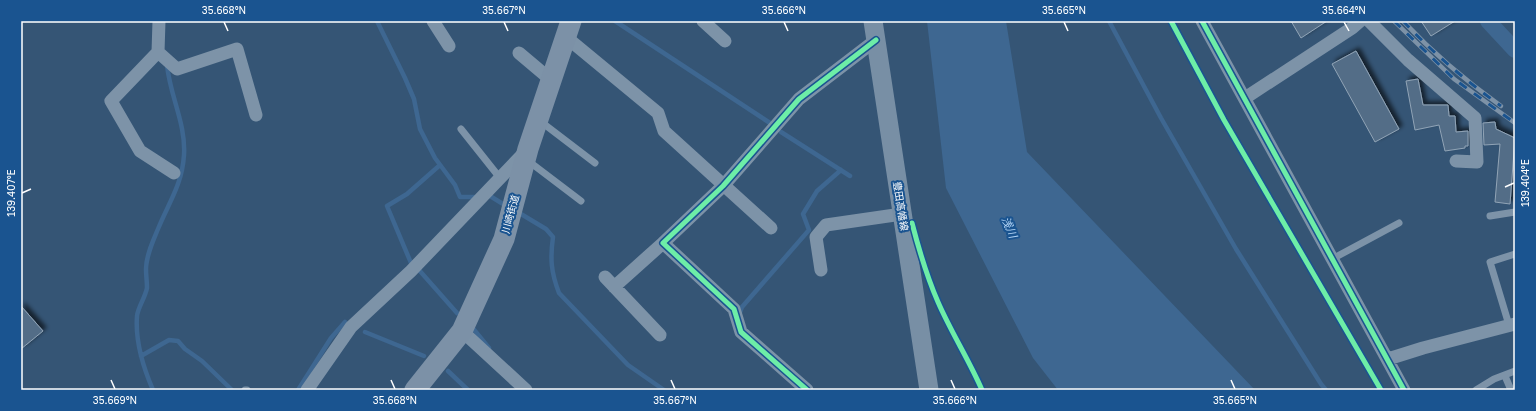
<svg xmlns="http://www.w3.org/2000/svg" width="1536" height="411" viewBox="0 0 1536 411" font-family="'Golos Text','Noto Sans JP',sans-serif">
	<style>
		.water { fill: #3e6791 }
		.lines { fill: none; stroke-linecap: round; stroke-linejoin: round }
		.stream { stroke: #3e6791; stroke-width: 4.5 }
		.canal { stroke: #3e6791; stroke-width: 16 }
		.building { fill: #536d87; stroke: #91a4b6; filter: url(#shadow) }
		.service { stroke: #7d93a8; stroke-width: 7 }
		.minor { stroke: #7d93a8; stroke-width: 13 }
		.secondary { stroke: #788fa5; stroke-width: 19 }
		.primary { stroke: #7c91a7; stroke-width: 21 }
		.rail-casing { stroke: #7d92a7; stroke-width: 4.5 }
		.rail { stroke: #1a5490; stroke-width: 3; stroke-dasharray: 9; stroke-linecap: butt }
		.cycleway-casing { stroke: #1a5490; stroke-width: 8 }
		.cycleway { stroke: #6deda7; stroke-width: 5 }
		.ticks { fill: none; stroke: #fff; stroke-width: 1.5 }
		.labels { text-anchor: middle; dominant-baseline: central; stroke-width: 4; stroke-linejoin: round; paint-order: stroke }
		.street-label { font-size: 10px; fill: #fff; stroke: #1a5490 }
		.water-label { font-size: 11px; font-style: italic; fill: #b5d6f6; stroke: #1a5490 }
		.neatline { fill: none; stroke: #fff; stroke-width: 1.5 }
		.ticks-label { font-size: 10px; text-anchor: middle; fill: #fff }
	</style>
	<defs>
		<filter id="shadow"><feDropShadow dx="3.5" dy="-3.5" stdDeviation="2" flood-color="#0009"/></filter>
	</defs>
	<rect width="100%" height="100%" fill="#355575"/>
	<!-- water -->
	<path class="water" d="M927 21H1006L1027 152 1255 390H1058L1033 358 946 188Z"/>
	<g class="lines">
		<!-- stream -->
		<path class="stream" d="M377 21 405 78 414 99 420 129 435 158 455 185 460 197H475
			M615 21 770 123
			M1109 21 1161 118 1236 249 1321 384 1326 390
			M781 132 850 176
			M490 196 503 204
			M521 214 546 229 553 237C550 259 551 272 559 293L628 365 664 390
			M411 263 387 206 407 194 440 165
			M419 270 457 313
			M739 315 742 307 809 230 803 214 817 191 841 170
			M471 326 489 348
			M365 332 424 356
			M141 356 169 340 178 341 185 349 202 361 232 390
			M448 371 468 390
			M153 390C143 367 135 342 137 316 138 307 145 298 147 288 147 281 146 276 146 269 146 256 153 241 158 229 169 202 182 185 184 155 186 124 170 96 167 65
			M298 390 331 338 345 322"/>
		<!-- canal -->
		<path class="canal" d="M1488 21 1515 50"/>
	</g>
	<!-- building -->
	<path class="building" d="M1291 21H1327L1301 38Z
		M1421 21H1455L1431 36Z
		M1356 51 1399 129 1375 142 1332 64Z
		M1418 79 1423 105H1448L1449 116H1455L1456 132 1468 131V146H1465V148L1445 151 1439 125 1415 130 1406 81Z
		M1495 122 1496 129 1515 138 1510 204 1495 202 1500 144 1484 145 1483 123Z
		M21 306 43 331 21 349Z"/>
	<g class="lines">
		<!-- service -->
		<path class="service" d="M540 121 595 163
			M461 129 500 178
			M527 160 581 201
			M1490 216 1515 212
			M1332 259 1399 223
			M1509 325 1490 262 1515 254
			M1505 376 1511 390
			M245 390H247
			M1476 390 1494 379 1515 371"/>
		<!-- minor -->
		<path class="minor" d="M159 21 158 52 111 101 140 151 174 173
			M433 21 449 46
			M703 21 725 41
			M1202 21 1404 390
			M1369 21 1408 60 1475 118 1477 162 1456 161
			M566 37 658 113 664 131 771 228
			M158 52 177 69 237 49 256 115
			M519 53 551 80
			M1245 98 1352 28 1360 21
			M821 270 816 237 826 225 902 214
			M605 277 660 335
			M614 287 663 243
			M462 331 526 390
			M1388 359 1423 348 1515 324
			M307 390 351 327 411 271 524 153
			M807 390 741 332 734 309 663 243 723 186 799 99 876 40"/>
		<!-- secondary -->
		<path class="secondary" d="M873 21 929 390"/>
		<!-- primary -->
		<path class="primary" d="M415 390 462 331 504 239 528 149 571 21"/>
		<defs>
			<path id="rail" d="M1394 21 1454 79 1515 123
				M1403 21C1433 53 1466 81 1501 106"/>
		</defs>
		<!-- rail casing -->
		<use href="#rail" class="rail-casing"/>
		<!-- rail -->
		<use href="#rail" class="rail"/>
		<defs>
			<path id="cycleway" d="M1171 21 1224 120 1381 390
				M1202 21 1404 390
				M912 223C919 250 927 277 938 302 951 332 969 360 982 390
				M807 390 741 332 734 309 663 243 723 186 799 99 876 40"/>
		</defs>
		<!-- cycleway casing -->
		<use href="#cycleway" class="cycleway-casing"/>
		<!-- cycleway -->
		<use href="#cycleway" class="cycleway"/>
	</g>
	<!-- ticks -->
	<path class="ticks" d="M224 22 228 31M504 22 508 31M784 22 788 31M1064 22 1068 31M1344 22 1349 31M1505 187 1514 183M22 193 31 189M111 380 115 389M391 380 395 389M671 380 675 389M951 380 955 389M1231 380 1235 389"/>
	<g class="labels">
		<!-- street labels -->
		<g class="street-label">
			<text transform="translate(901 206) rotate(81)">豊田高幡線</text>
			<text transform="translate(510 214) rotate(-75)">川崎街道</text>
		</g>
		<!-- water labels -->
		<g class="water-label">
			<text transform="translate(1010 227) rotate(67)">浅川</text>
		</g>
	</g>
	<!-- border -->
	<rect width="1536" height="411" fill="none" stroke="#1a5490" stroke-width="44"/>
	<rect x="22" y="22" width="1492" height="367" class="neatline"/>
	<g class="ticks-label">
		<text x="224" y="14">35.668°N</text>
		<text x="504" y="14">35.667°N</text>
		<text x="784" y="14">35.666°N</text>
		<text x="1064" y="14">35.665°N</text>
		<text x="1344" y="14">35.664°N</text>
		<text transform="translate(1525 183) rotate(-90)" y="4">139.404°E</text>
		<text transform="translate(11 193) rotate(-90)" y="4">139.407°E</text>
		<text x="115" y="404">35.669°N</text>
		<text x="395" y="404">35.668°N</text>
		<text x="675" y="404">35.667°N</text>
		<text x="955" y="404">35.666°N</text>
		<text x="1235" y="404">35.665°N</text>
	</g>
</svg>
